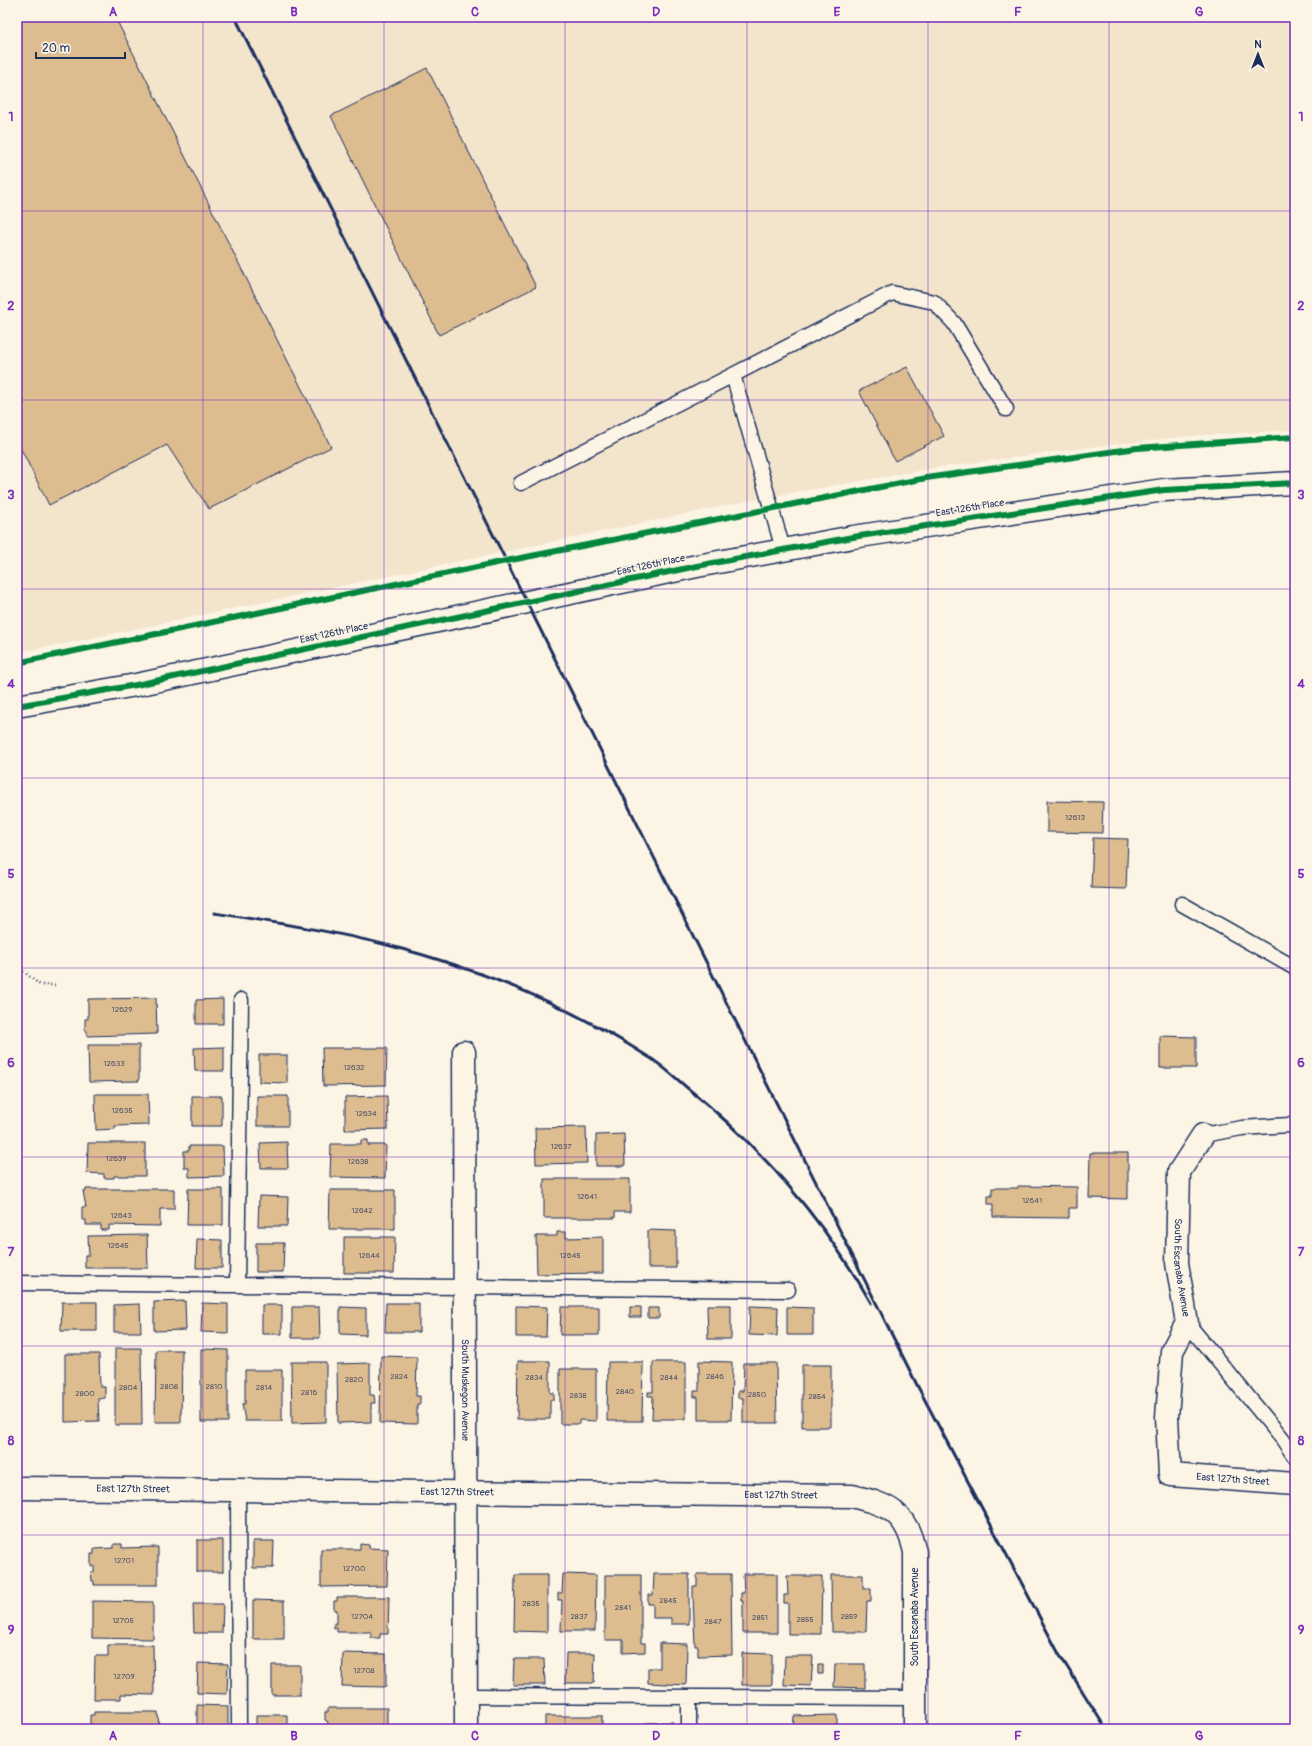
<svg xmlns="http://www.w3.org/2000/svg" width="1312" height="1746" viewBox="0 0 1312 1746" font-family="Pangolin,sans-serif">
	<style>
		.built { fill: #f3e4cc }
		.building { fill: #ddbc90; stroke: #1b2f5e }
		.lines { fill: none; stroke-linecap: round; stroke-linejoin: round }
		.lane-casing { stroke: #1b2f5e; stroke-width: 17 }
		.street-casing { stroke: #1b2f5e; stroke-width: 25 }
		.secondary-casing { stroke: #1b2f5e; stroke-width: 25 }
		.path { stroke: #1b2f5e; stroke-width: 2.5; stroke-dasharray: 1 3; stroke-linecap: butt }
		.lane { stroke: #fcf5e5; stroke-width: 14 }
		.street { stroke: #fcf5e5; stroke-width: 22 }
		.secondary { stroke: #fcf5e5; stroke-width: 22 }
		.rail { stroke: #1b2f5e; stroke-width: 3 }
		.cycleway-casing { stroke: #fcf5e5; stroke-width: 8 }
		.cycleway { stroke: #00873e; stroke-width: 6 }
		.grid { fill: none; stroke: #7b2cbf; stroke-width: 1; stroke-opacity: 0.55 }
		.labels { text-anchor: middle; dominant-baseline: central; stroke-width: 3; stroke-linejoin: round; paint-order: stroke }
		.number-label { font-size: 8px; fill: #4c526a }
		.street-label { font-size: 10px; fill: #1b2f5e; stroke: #fcf5e5 }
		.neatline { fill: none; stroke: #7b2cbf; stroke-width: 1.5 }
		.grid-label { font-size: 13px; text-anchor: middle; font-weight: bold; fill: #7b2cbf }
	</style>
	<rect width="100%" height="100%" fill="#fcf5e5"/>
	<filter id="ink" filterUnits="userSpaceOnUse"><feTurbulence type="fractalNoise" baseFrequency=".025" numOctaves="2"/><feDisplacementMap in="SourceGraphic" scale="8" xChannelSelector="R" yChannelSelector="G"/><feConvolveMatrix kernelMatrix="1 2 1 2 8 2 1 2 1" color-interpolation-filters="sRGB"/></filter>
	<g filter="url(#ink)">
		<!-- built -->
		<path class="built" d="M17 17H1295V430L1193 436 1091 447 935 468 762 498 64 644 17 652Z"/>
		<!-- building -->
		<path class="building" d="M17 17H115L331 447 209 509 167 445 49 505 17 441Z
			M427 68 536 287 439 335 331 116Z
			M907 367 944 436 895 461 859 391Z
			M1047 801 1103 802 1102 833 1047 832Z
			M1093 838 1128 839 1126 889 1091 888Z
			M156 998 157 1034 87 1036V1031H85V1019H88V999Z
			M223 999V1024H196V1000Z
			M1160 1036 1196 1037V1068H1160Z
			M88 1045H139V1081L89 1082Z
			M224 1047V1071H195L194 1048Z
			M322 1048H387L386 1085 323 1086Z
			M259 1055H287V1083L259 1082Z
			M95 1094H148L149 1125 115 1126V1129L96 1130Z
			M192 1096H222V1126H192Z
			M257 1096H288V1126H257Z
			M387 1096 388 1129 345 1130V1097Z
			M586 1127 587 1163 536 1164 535 1128Z
			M624 1134 625 1166H596V1135Z
			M361 1140H368V1145H386L385 1178 330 1177 331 1144H361Z
			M287 1142 288 1168H261L260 1143Z
			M88 1143H145V1176H114V1178H104V1174L87 1173Z
			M189 1146H223L224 1176 189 1177V1168H184V1151H189Z
			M1090 1153H1128V1199L1089 1198Z
			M544 1179H630V1212H615V1218H544Z
			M1018 1186 1077 1187V1208H1069V1218L993 1217V1204H988V1196H992V1188H1018Z
			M86 1189H174V1209H160V1226L109 1225V1230H101V1225H86V1220H82V1207H86L83 1191H86Z
			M188 1189H223V1225H187Z
			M330 1190H395V1229H329Z
			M259 1196 288 1197 287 1226H258Z
			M648 1230 676 1231V1268H648Z
			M557 1232H566V1238L603 1237V1273L537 1274 536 1236H557Z
			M147 1235 148 1268H85V1255H89L88 1236Z
			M344 1237H395L394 1273H344Z
			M197 1239 222 1240V1268H196Z
			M256 1243H284L283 1272H256Z
			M185 1301 186 1330 154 1331V1302Z
			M62 1302H97V1331H61Z
			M202 1303 228 1304V1333L201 1332Z
			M386 1303H419V1332H385Z
			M140 1304 141 1332H114V1305Z
			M262 1305H282V1334H262Z
			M707 1305H731V1339H708Z
			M516 1306 547 1307 546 1337H516Z
			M750 1306 778 1307 777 1336 749 1335Z
			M292 1307H319L320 1338H292Z
			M340 1307 366 1308V1335L340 1334Z
			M561 1307H599V1335H560Z
			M630 1307H641V1317H630Z
			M787 1307 813 1308V1335H787Z
			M648 1308H659V1318H648Z
			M115 1348H141L142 1425H115Z
			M201 1349 228 1350V1422H201Z
			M156 1350H182L181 1422H155Z
			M65 1354H99L100 1387H105V1398L98 1399 99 1421 65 1422Z
			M381 1356 417 1357 416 1396H420V1404H417V1424L380 1423Z
			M518 1361H550V1393H554V1400H550V1419H517Z
			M699 1361 732 1362 731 1420H698V1397H694V1391H699Z
			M291 1362H326V1422L292 1423Z
			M608 1362H643L642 1421H607Z
			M653 1362H686V1419H652L653 1396H648V1392H653Z
			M370 1363V1395H374L375 1403H371V1422L338 1423 337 1364Z
			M744 1363H776L777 1423H743V1398H738V1391H743Z
			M802 1365H831V1427H802Z
			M560 1369H596V1421L579 1420V1424H560Z
			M245 1370H282V1421H245L242 1404H245Z
			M197 1540H223V1572H197Z
			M253 1541H274L273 1568H253Z
			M114 1544H122V1548L158 1547V1585H94V1581H92L91 1572H94V1566H91V1554H94V1549L114 1548Z
			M360 1544 369 1545V1548L388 1549 387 1586 321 1587V1549H360Z
			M563 1574 596 1575 595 1631H561L562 1600H558V1593H562Z
			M654 1574H689V1624H671V1618H653V1604H648V1595H653Z
			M697 1574H731L732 1655 698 1656V1646H695L693 1596V1586H697Z
			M743 1574H777V1633H743V1601H741V1593H744Z
			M515 1575H547V1632L514 1631Z
			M605 1575H641V1643H645V1652L623 1653V1640H605Z
			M831 1575H863V1588H871V1601H867L866 1632H832Z
			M787 1576H822L821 1634H788V1603H784V1595H788Z
			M337 1597H389L388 1634H380V1638H371V1632H337V1628H334V1623H337V1610H334V1601H337Z
			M253 1600 284 1601V1639H253Z
			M92 1601 153 1602V1639L92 1638Z
			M193 1604H223L222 1633H194Z
			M660 1643 687 1644 686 1685 648 1683V1668H660Z
			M108 1645H153L154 1695 121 1694V1699H94L95 1656H108Z
			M343 1653 386 1654V1687L342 1686Z
			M566 1653H595L594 1683H565Z
			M742 1653 772 1654V1685H742Z
			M785 1656H813L811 1686 784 1685Z
			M514 1659H544L545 1685H513Z
			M198 1663 228 1664 227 1694 197 1693Z
			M835 1664H865V1688L834 1687Z
			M272 1665H300V1695H272Z
			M818 1665H823V1674H818Z
			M197 1705 228 1706V1729H197Z
			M328 1708H387V1729H325L327 1727 328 1722 325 1720V1712H328Z
			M94 1712H158L159 1729H93L92 1724H90V1715H94Z
			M256 1715H287V1729H256Z
			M837 1715V1729H793L794 1716Z
			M545 1716H602V1729H545Z
			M673 1722V1729H645V1723Z"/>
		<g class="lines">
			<defs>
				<path id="lane" d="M521 483 733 375
					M783 549 733 375 892 293 934 302 954 323 1006 409
					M1182 904 1295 968
					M1203 1135 1242 1128 1289 1125 1295 1122
					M17 1283 788 1290
					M237 1285 241 1000
					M1187 1323 1282 1438 1295 1457
					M238 1490 239 1729
					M466 1696 915 1698
					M689 1697V1729"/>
				<g id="street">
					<path id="s1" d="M464 1052 466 1729"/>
					<path id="s2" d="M1203 1135 1179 1172 1177 1263 1187 1323 1172 1351 1167 1417 1170 1475 1295 1484"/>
					<path id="s3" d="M17 1488 852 1496C890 1505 906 1512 915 1552V1729"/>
				</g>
				<path id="secondary" d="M17 706 136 685 697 566 853 537 1164 490 1295 483"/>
			</defs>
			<!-- lane casing -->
			<use href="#lane" class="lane-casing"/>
			<!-- street casing -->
			<use href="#street" class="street-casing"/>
			<!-- secondary casing -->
			<use href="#secondary" class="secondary-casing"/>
			<!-- path -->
			<path class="path" d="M17 966 40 985H55"/>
			<!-- lane -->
			<use href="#lane" class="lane"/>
			<!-- street -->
			<use href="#street" class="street"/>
			<!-- secondary -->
			<use href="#secondary" class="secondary"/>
			<!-- rail -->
			<path class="rail" d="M235 17 917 1385 1059 1654 1106 1729
				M214 913C273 922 333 931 391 946 480 969 569 1006 647 1056 661 1064 673 1076 685 1086 759 1145 824 1220 871 1303"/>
			<defs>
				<path id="cycleway" d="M17 663 506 561 926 478 1137 448 1295 437
					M17 706 136 685 697 566 853 537 1164 490 1295 483"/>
			</defs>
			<!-- cycleway casing -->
			<use href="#cycleway" class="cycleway-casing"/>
			<!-- cycleway -->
			<use href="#cycleway" class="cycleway"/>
		</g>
	</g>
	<!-- grid -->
	<path class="grid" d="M203 17V1729M384 17V1729M565 17V1729M747 17V1729M928 17V1729M1109 17V1729M17 211H1295M17 400H1295M17 589H1295M17 778H1295M17 968H1295M17 1157H1295M17 1346H1295M17 1535H1295"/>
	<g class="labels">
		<!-- number labels -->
		<g class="number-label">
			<text x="1075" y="817">12613</text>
			<text x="122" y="1009">12629</text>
			<text x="114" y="1063">12633</text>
			<text x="354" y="1067">12632</text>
			<text x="122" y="1110">12635</text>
			<text x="366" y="1113">12634</text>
			<text x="561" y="1146">12637</text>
			<text x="116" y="1158">12639</text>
			<text x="358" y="1161">12638</text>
			<text x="587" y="1196">12641</text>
			<text x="1032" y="1200">12641</text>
			<text x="362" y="1210">12642</text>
			<text x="121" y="1215">12643</text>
			<text x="118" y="1245">12645</text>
			<text x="369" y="1255">12644</text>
			<text x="570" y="1255">12645</text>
			<text x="399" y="1376">2824</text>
			<text x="715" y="1376">2846</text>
			<text x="534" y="1377">2834</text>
			<text x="669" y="1377">2844</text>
			<text x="354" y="1379">2820</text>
			<text x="169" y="1386">2808</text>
			<text x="214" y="1386">2810</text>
			<text x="128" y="1387">2804</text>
			<text x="264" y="1387">2814</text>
			<text x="625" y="1391">2840</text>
			<text x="309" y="1392">2816</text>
			<text x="85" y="1393">2800</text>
			<text x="757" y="1394">2850</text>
			<text x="578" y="1395">2838</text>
			<text x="817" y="1396">2854</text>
			<text x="124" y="1560">12701</text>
			<text x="354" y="1568">12700</text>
			<text x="668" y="1600">2845</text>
			<text x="531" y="1603">2835</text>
			<text x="623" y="1607">2841</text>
			<text x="362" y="1616">12704</text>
			<text x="579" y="1616">2837</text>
			<text x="849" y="1616">2859</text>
			<text x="760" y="1617">2851</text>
			<text x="805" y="1619">2855</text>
			<text x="123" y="1620">12705</text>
			<text x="713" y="1621">2847</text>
			<text x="364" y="1670">12708</text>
			<text x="124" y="1676">12709</text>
		</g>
		<!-- street labels -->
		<g class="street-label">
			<text transform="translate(970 508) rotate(-9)">East 126th Place</text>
			<text transform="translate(651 565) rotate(-12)">East 126th Place</text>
			<text transform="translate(334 633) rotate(-12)">East 126th Place</text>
			<text stroke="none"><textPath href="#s2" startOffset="140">South Escanaba Avenue</textPath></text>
			<text stroke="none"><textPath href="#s1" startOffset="338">South Muskegon Avenue</textPath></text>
			<text stroke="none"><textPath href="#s2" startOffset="415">East 127th Street</textPath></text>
			<text stroke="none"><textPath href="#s3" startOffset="116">East 127th Street</textPath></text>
			<text stroke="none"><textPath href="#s3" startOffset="440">East 127th Street</textPath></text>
			<text stroke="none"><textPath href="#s3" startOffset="764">East 127th Street</textPath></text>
			<text transform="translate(915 1617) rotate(-90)">South Escanaba Avenue</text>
		</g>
	</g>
	<!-- margin -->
	<rect width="1312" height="1746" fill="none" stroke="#fcf5e5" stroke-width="44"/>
	<!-- north arrow -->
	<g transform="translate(1258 54)" stroke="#fcf5e5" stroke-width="3" paint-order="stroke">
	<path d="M0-3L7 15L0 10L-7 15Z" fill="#1b2f5e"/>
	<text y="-6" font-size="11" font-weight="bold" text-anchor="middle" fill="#1b2f5e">N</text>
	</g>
	<!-- scale -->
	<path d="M36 52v6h89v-6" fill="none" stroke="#1b2f5e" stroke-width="2"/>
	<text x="42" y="52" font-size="12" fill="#1b2f5e" stroke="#fcf5e5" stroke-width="3" paint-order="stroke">20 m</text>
	<rect x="22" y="22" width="1268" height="1702" class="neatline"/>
	<g class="grid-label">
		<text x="113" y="16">A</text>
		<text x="294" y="16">B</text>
		<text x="475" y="16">C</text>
		<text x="656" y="16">D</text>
		<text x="837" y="16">E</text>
		<text x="1018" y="16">F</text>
		<text x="1199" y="16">G</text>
		<text x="11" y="121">1</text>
		<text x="1301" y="121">1</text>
		<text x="11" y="310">2</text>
		<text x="1301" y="310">2</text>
		<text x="11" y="499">3</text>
		<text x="1301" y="499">3</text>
		<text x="11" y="688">4</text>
		<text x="1301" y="688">4</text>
		<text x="11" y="878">5</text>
		<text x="1301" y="878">5</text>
		<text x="11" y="1067">6</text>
		<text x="1301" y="1067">6</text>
		<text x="11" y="1256">7</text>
		<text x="1301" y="1256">7</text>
		<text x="11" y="1445">8</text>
		<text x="1301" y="1445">8</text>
		<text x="11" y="1634">9</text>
		<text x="1301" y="1634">9</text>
		<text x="113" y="1740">A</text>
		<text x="294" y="1740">B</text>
		<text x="475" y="1740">C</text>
		<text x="656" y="1740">D</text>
		<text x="837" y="1740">E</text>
		<text x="1018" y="1740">F</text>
		<text x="1199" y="1740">G</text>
	</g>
</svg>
